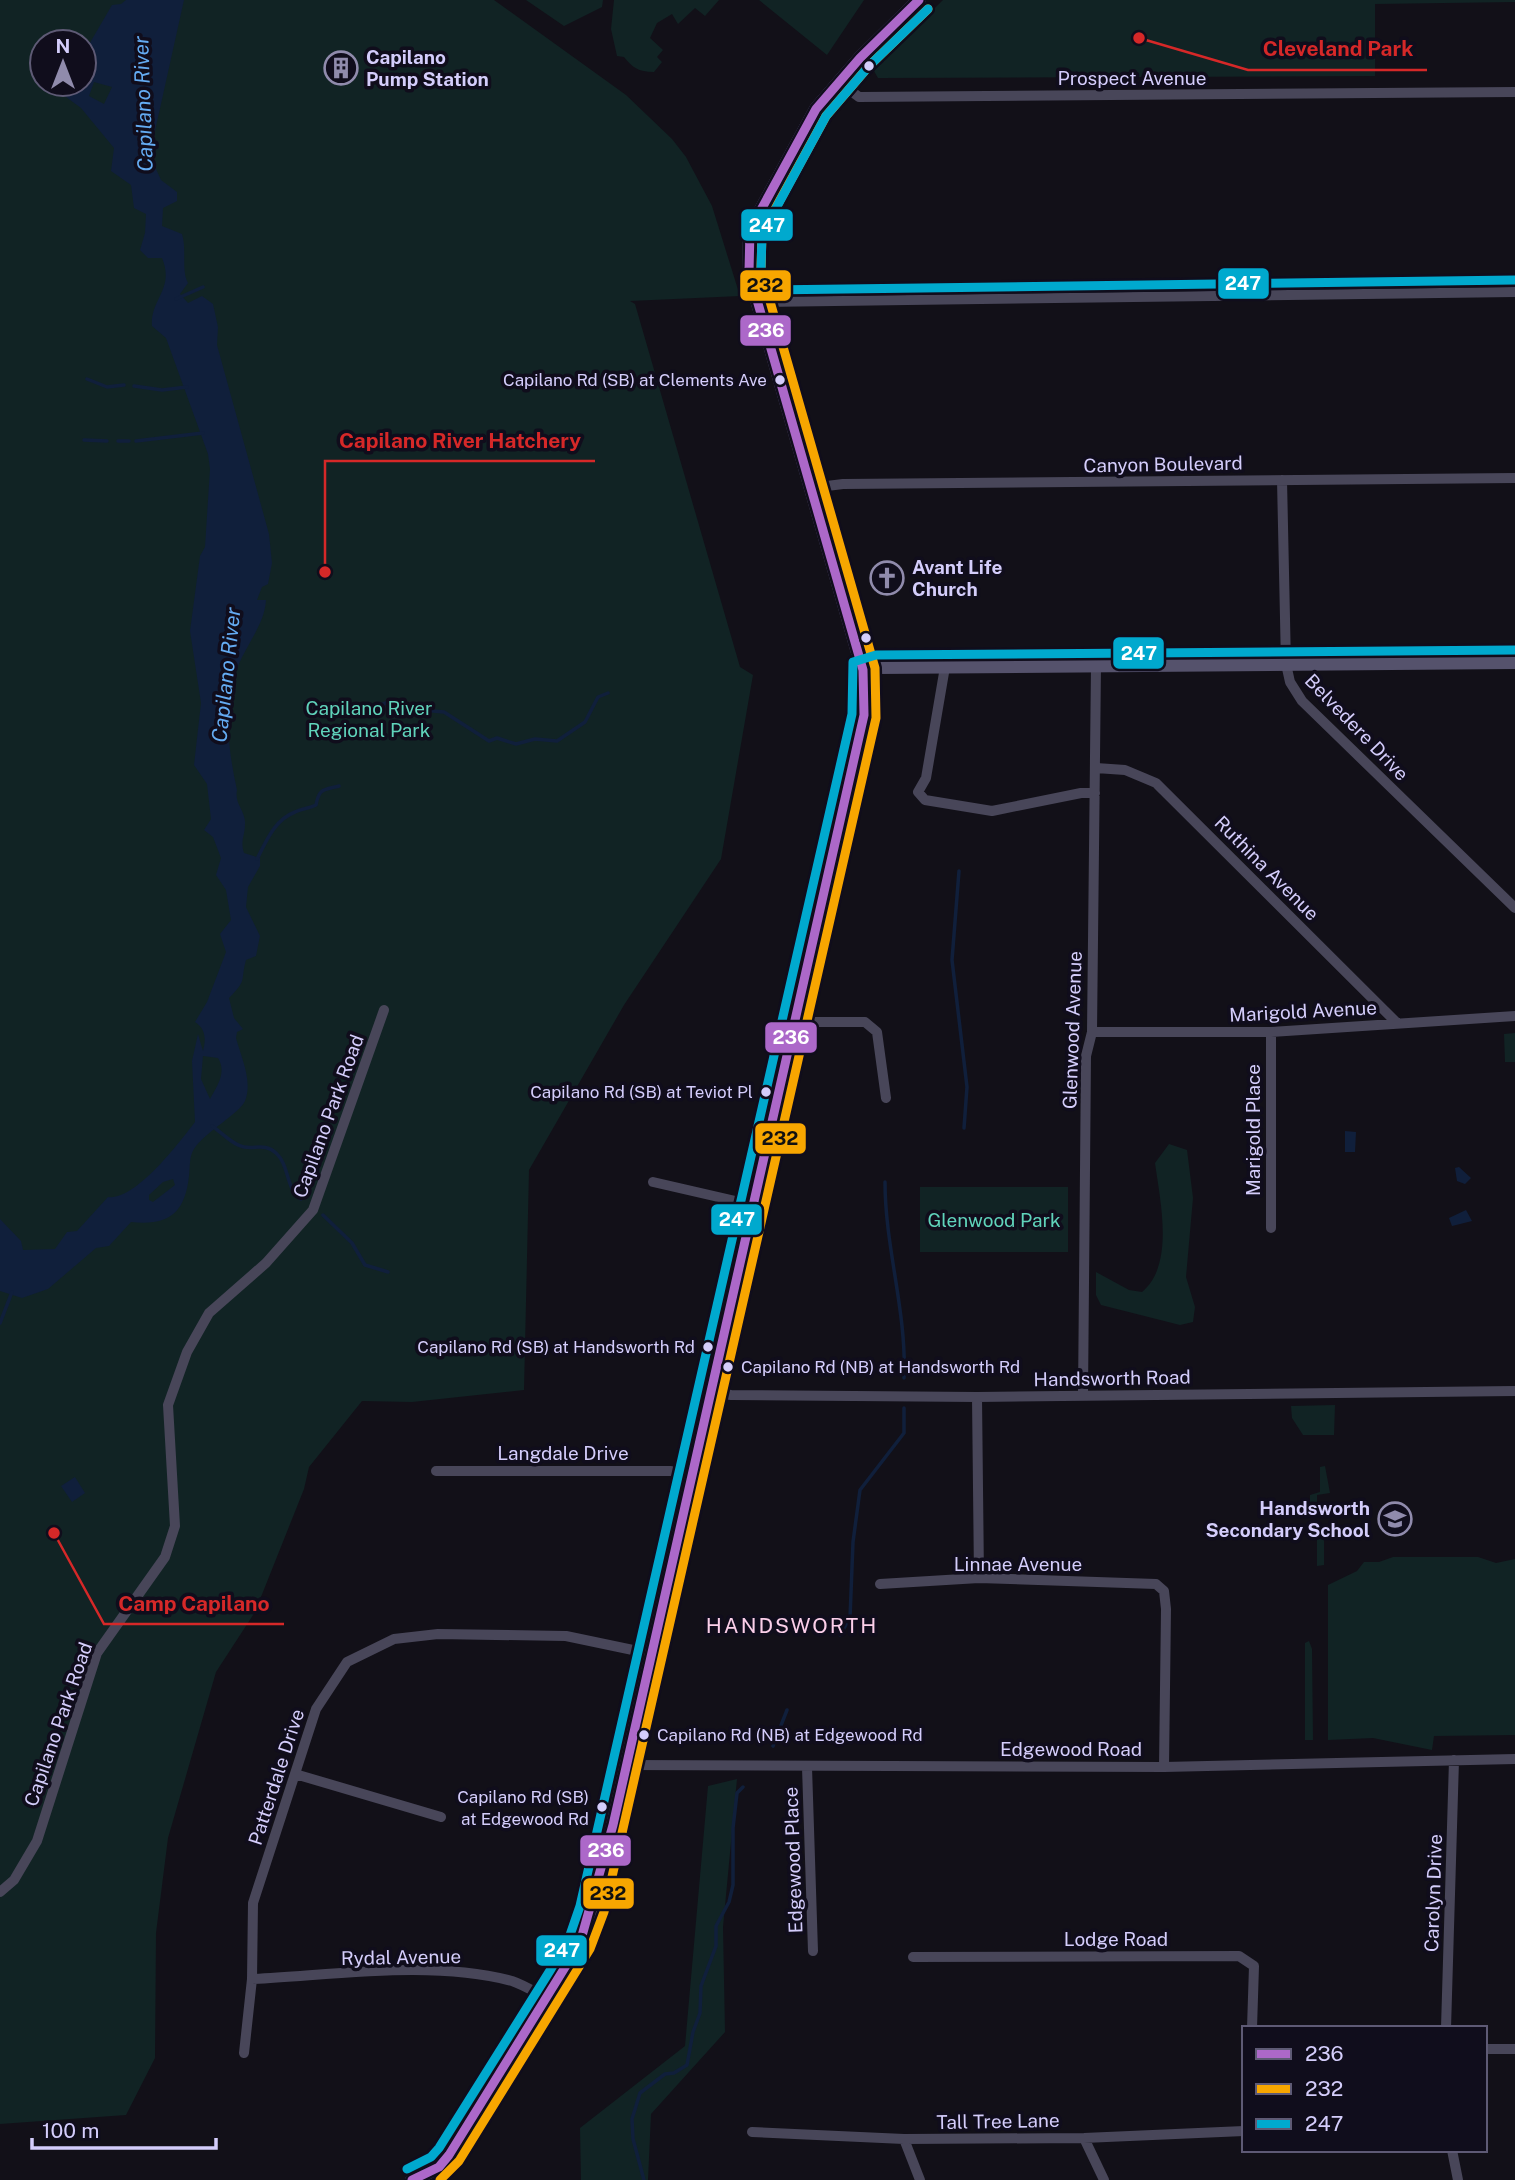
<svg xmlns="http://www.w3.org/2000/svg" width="1515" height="2180" viewBox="0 0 1515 2180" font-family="'Public Sans',sans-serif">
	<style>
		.green { fill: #112324; fill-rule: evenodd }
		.water { fill: #101f3b; fill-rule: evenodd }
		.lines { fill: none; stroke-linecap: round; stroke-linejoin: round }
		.stream { stroke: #101f3b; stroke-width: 3.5 }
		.street { stroke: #484659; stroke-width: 10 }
		.secondary { stroke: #55526c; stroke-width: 14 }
		.bus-1-casing { stroke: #100d1c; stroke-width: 14 }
		.bus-2-casing { stroke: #100d1c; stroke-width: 14 }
		.bus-3-casing { stroke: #100d1c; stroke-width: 14 }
		.bus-1 { stroke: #ac68c9; stroke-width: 9 }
		.bus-2 { stroke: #f7a600; stroke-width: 9 }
		.bus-3 { stroke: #00a9ce; stroke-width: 9 }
		.bus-dot { fill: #d4cdfb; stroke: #100d1c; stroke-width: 2.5 }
		.labels { text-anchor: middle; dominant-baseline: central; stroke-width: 7; stroke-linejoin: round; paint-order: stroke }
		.bus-label { font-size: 17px; fill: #d4cdfb; stroke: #100d1c; text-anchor: end }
		.poi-label { font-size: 19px; font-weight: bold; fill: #d4cdfb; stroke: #100d1c; text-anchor: start }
		.street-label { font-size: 19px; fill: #d4cdfb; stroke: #100d1c }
		.park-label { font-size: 19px; fill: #60d3bb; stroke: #100d1c }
		.water-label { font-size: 21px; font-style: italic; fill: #64abf2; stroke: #100d1c }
		.neighbourhood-label { font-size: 21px; letter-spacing: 2px; fill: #fbcfe9; stroke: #100d1c }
		.leader { fill: none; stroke: #d62828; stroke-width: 2.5 }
		.callout-dot { fill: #d62828; stroke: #100d1c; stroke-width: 2.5 }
		.callout-label { font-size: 21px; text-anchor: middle; font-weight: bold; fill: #d62828; stroke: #100d1c; stroke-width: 7; stroke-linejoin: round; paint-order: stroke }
		.line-badge { stroke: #100d1c; stroke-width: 2.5 }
		.badge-label { font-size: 19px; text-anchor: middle; font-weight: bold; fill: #fff }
		.pale-badge-label { font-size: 19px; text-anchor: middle; font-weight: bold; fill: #111 }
	</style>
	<rect width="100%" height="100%" fill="#121018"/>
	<!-- green -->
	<path class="green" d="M0 0H494L626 95 672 139 686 157 712 206 740 296 630 301 635 304 740 667 753 675 721 859 624 1005 529 1170 524 1390 412 1402 362 1401 309 1467 304 1489 255 1612 216 1672 168 1838 156 1933 155 2058 126 2115 0 2124ZM42 42H84V84H42Z
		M526 0H603L602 7 564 26Z
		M614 0H719L705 16 695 8 678 24 672 14 657 23 650 38 663 50 657 57 662 62 654 72C638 72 632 67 624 57L617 56 611 29Z
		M759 0H864L827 55Z
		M943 0H1515V2L1375 4V76L878 78 874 71 877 65Z
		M1515 1033V1062H1505L1504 1034Z
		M1169 1144 1187 1150 1193 1198 1186 1277 1195 1307 1193 1322 1180 1325 1101 1305 1096 1295V1272L1129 1290 1142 1292C1175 1265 1160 1200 1155 1163Z
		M920 1187H1068V1252H920Z
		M1335 1405 1334 1435H1303L1292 1418 1291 1406Z
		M1325 1466 1330 1493 1317 1495V1512H1310V1495L1320 1492V1467Z
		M1317 1524H1324V1565L1317 1566Z
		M1393 1557H1478L1496 1563 1515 1559V1735L1434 1736 1432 1750 1373 1738 1328 1740V1585L1357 1571 1364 1562H1379Z
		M1309 1641 1312 1649 1313 1740H1305V1643Z
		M737 1779 723 1927 725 2032 651 2114 648 2180H581L580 2128 685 2046 708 1786Z"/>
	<!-- water -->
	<path class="water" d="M126 0H184L151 149 152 160 161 180 177 192V201L163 208 162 226 182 234C187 250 181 270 188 283L180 294 188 303 202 296 213 304 218 327 217 345 269 534 272 563 268 584 262 587 257 600H266C265 623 247 644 238 666 223 706 228 750 237 790 234 804 246 811 245 824 245 836 240 841 244 853L260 858V866L248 887 246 907 260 936 256 956 246 960C240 981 248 979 229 998L234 1018 243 1029 237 1032 236 1038C241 1057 253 1081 245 1101 240 1113 205 1132 194 1149 189 1157 190 1167 189 1176 185 1213 169 1226 131 1222L109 1246 96 1248 48 1289 22 1298 0 1291V1219L21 1241 23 1250 55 1249 67 1232 77 1231 108 1197C135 1201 179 1143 195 1122L192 1061 198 1034 203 1051C206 1040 206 1029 195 1022L207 1002 226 952 220 934 231 920 226 890 216 875 221 858 213 837 204 830 211 819 207 784 194 765 201 703 190 631 200 556 205 547 210 469 208 454 166 338 152 326C150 299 175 289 162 258H148L140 250 145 233 146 214 134 208 131 185 111 171 114 148 81 108 62 94 59 84H84V53L112 5 121 4ZM94 82 112 87 104 104 89 96ZM203 1056 218 1058C227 1072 217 1086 210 1099L201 1079ZM173 1179 175 1185 153 1202 149 1200V1195L163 1182Z
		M1345 1131 1356 1132 1355 1152H1345Z
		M1459 1167 1471 1178 1465 1184 1457 1181 1455 1168Z
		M1466 1210 1472 1221 1452 1226 1449 1218Z
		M75 1477 85 1493 72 1502 61 1486Z"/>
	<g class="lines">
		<!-- stream -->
		<path class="stream" d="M176 299 203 287
			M87 379 107 387 124 385
			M134 386 162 390 187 387
			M84 440 107 441
			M118 441H129
			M136 441 203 433
			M370 709 391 701 401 708 444 712 489 741 497 738 516 744 535 739 557 741 585 722 598 697 608 693
			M257 859C266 842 274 820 295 812 303 808 308 809 316 805 319 788 324 790 339 786
			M959 871 952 960 967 1087 964 1128
			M212 1126C221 1132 234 1146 244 1147 256 1149 265 1143 276 1153 290 1166 285 1188 301 1199
			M885 1182C885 1248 907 1312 904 1378
			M323 1215 352 1243 365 1265 388 1272
			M0 1323 12 1292
			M840 1635 850 1618 853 1542 860 1490 904 1433V1408
			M773 1746 787 1710
			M644 2180 633 2139 632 2119 640 2093 665 2074 674 2073 687 2065 693 2032 700 2013 701 1986 716 1946V1926L729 1902 733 1885V1828L737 1793 743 1787"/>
		<!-- street -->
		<path class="street" d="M839 82 859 97 1515 92
			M758 302 1515 292
			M1282 480 1286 664 1290 682 1302 701 1515 908
			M811 488 843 484 1515 478
			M945 667 926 778 918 792 925 800 992 811 1081 793H1095
			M1096 768 1125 770 1156 783 1398 1024
			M795 1019 810 1022H865L877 1032 886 1098
			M1092 1032H1271L1515 1016
			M653 1182 753 1205
			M1271 1228V1032
			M711 1392 731 1395 977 1397 1515 1391
			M1083 1396 1086 1056 1092 1032 1096 665
			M977 1397 979 1578
			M436 1471H671L690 1476
			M880 1584 979 1578 1156 1584 1164 1591 1166 1609 1164 1767
			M626 1765 1164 1767 1515 1759
			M807 1767 813 1951
			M295 1774 441 1817
			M0 1892 14 1880 37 1841 97 1653 165 1557 175 1526 168 1405 187 1352 209 1313 266 1263 313 1210 384 1010
			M913 1957 1239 1956 1254 1966 1252 2028
			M252 1979C335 1975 432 1960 512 1981 524 1985 535 1992 546 1998
			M1446 2028 1454 1760
			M1485 2049H1515
			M244 2053 252 1979 253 1903 316 1709 347 1662 394 1639 438 1634 566 1636 652 1654
			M752 2132 904 2139 1084 2138 1244 2131
			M1084 2138 1104 2180
			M904 2139 920 2180
			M1452 2150 1458 2180"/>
		<!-- secondary -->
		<path class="secondary" d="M863 670 876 667 1515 662
			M412 2180 439 2167 449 2155 580 1943 592 1909 613 1825 864 715 863 670 749 272 750 230 816 109 860 58 919 0"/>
		<defs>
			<path id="bus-1" d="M412 2180 439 2167 449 2155 580 1943 613 1825 864 715 863 670 749 272 750 230 816 109 860 58 919 0"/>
			<path id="bus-2" d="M440 2180 459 2161 590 1949 604 1912 876 718 875 668 761 270 762 233 826 116 869 66 928 9"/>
			<path id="bus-3" d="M928 9 869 66 826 116 762 234 761 270 767 290 1515 280
				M407 2169 431 2157 439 2148 551 1969 569 1938 580 1906 852 714 853 662 876 655 1515 650"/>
		</defs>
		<!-- bus-1 casing -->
		<use href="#bus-1" class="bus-1-casing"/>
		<!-- bus-2 casing -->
		<use href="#bus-2" class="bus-2-casing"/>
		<!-- bus-3 casing -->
		<use href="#bus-3" class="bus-3-casing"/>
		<!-- bus-1 -->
		<use href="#bus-1" class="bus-1"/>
		<!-- bus-2 -->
		<use href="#bus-2" class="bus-2"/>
		<!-- bus-3 -->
		<use href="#bus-3" class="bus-3"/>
	</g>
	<!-- icons -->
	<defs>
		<symbol id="building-ring" viewBox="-11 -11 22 22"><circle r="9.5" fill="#100d1c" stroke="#908bac" stroke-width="1.5"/><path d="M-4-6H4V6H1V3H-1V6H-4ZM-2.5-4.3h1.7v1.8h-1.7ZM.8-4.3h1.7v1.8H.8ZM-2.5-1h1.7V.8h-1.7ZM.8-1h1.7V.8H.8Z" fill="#908bac"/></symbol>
		<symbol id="church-ring" viewBox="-11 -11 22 22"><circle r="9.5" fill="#100d1c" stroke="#908bac" stroke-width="1.5"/><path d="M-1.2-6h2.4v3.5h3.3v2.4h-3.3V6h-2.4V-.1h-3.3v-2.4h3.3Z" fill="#908bac"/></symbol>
		<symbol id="school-ring" viewBox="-11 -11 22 22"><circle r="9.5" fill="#100d1c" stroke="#908bac" stroke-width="1.5"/><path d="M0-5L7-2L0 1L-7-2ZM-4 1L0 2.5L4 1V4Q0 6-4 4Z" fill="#908bac"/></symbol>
	</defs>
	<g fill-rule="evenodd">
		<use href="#building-ring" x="322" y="49" width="38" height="38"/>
		<use href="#church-ring" x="868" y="559" width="38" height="38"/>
		<use href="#school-ring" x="1376" y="1500" width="38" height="38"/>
	</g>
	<!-- markers -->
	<g class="bus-dot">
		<circle cx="869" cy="66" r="6"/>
		<circle cx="780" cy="380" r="6"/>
		<circle cx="866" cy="638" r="6"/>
		<circle cx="766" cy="1092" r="6"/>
		<circle cx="708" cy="1347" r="6"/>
		<circle cx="728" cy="1367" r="6"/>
		<circle cx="644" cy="1735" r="6"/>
		<circle cx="602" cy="1807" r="6"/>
	</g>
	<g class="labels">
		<!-- bus labels -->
		<g class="bus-label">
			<text x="767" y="380">Capilano Rd (SB) at Clements Ave</text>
			<text x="753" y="1092">Capilano Rd (SB) at Teviot Pl</text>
			<text x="695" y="1347">Capilano Rd (SB) at Handsworth Rd</text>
			<text x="741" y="1367" text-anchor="start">Capilano Rd (NB) at Handsworth Rd</text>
			<text x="657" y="1735" text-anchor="start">Capilano Rd (NB) at Edgewood Rd</text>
			<text x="589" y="1797">Capilano Rd (SB)<tspan x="589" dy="22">at Edgewood Rd</tspan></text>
		</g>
		<!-- poi labels -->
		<g class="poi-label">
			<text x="366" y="57">Capilano<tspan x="366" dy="22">Pump Station</tspan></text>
			<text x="912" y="567">Avant Life<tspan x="912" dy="22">Church</tspan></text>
			<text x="1370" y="1508" text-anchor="end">Handsworth<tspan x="1370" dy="22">Secondary School</tspan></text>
		</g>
		<!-- street labels -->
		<g class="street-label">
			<text x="1132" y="78">Prospect Avenue</text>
			<text transform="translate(1163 464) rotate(-1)">Canyon Boulevard</text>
			<text transform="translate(1357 727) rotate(46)">Belvedere Drive</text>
			<text transform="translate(1267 868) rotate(45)">Ruthina Avenue</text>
			<text transform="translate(1303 1011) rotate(-3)">Marigold Avenue</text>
			<text transform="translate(1072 1030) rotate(-88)">Glenwood Avenue</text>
			<text transform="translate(328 1116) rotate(-70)">Capilano Park Road</text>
			<text transform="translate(1253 1130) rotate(-90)">Marigold Place</text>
			<text transform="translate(1112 1378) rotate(-1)">Handsworth Road</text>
			<text x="563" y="1453">Langdale Drive</text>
			<text x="1018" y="1564">Linnae Avenue</text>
			<text transform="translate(58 1724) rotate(-71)">Capilano Park Road</text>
			<text x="1071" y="1749">Edgewood Road</text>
			<text transform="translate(276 1777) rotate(-72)">Patterdale Drive</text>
			<text transform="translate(793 1860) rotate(-92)">Edgewood Place</text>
			<text transform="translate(1433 1893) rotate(-88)">Carolyn Drive</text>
			<text x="1116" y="1939">Lodge Road</text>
			<text transform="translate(401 1957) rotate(-1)">Rydal Avenue</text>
			<text transform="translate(998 2121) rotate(-1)">Tall Tree Lane</text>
		</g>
		<!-- park labels -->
		<g class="park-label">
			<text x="369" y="708">Capilano River<tspan x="369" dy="22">Regional Park</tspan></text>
			<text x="994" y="1220">Glenwood Park</text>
		</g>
		<!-- water labels -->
		<g class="water-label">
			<text transform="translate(143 104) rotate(-92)">Capilano River</text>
			<text transform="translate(226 675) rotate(-84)">Capilano River</text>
		</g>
		<!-- neighbourhood labels -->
		<g class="neighbourhood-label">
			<text x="792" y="1625">HANDSWORTH</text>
		</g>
	</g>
	<!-- callouts -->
	<path class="leader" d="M1139 38L1248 70H1427M325 572L325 461H595M54 1533L104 1624H284"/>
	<g class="callout-dot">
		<circle cx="1139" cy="38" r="7"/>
		<circle cx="325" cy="572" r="7"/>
		<circle cx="54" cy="1533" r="7"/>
	</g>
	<g class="callout-label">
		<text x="1338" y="56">Cleveland Park</text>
		<text x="460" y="448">Capilano River Hatchery</text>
		<text x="194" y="1611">Camp Capilano</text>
	</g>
	<g class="line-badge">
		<rect x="740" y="208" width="54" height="34" rx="7" fill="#00a9ce"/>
		<rect x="1217" y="267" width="53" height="33" rx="7" fill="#00a9ce"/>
		<rect x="739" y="269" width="53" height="33" rx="7" fill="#f7a600"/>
		<rect x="739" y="314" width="53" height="33" rx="7" fill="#ac68c9"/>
		<rect x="1112" y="636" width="53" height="34" rx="7" fill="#00a9ce"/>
		<rect x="764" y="1021" width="54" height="33" rx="7" fill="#ac68c9"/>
		<rect x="754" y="1122" width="53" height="33" rx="7" fill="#f7a600"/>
		<rect x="710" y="1203" width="53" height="33" rx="7" fill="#00a9ce"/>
		<rect x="579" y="1834" width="53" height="33" rx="7" fill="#ac68c9"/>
		<rect x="582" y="1877" width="53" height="33" rx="7" fill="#f7a600"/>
		<rect x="535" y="1934" width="53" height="33" rx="7" fill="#00a9ce"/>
	</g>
	<g class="badge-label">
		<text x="767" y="232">247</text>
		<text x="1243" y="290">247</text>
		<text x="766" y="337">236</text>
		<text x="1139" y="660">247</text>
		<text x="791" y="1044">236</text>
		<text x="737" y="1226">247</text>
		<text x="606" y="1857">236</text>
		<text x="562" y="1957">247</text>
	</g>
	<g class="pale-badge-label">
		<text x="765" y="292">232</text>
		<text x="780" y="1145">232</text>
		<text x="608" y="1900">232</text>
	</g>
	<!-- legend -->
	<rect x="1242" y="2026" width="245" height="126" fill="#100d1c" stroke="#5e5a75" stroke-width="2"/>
	<rect x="1256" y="2049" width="35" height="10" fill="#ac68c9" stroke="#5e5a75" stroke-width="2"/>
	<text x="1305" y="2061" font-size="21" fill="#d4cdfb">236</text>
	<rect x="1256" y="2084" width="35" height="10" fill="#f7a600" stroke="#5e5a75" stroke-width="2"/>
	<text x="1305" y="2096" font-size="21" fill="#d4cdfb">232</text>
	<rect x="1256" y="2119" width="35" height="10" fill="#00a9ce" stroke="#5e5a75" stroke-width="2"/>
	<text x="1305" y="2131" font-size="21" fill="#d4cdfb">247</text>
	<!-- north arrow -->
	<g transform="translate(63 63)"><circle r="33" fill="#100d1c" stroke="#5e5a75" stroke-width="2"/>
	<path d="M0-5L12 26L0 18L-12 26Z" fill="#908bac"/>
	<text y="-10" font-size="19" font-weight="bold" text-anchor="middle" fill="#d4cdfb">N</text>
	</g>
	<!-- scale -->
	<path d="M32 2138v10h184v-10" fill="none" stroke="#d4cdfb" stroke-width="3.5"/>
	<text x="42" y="2138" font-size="21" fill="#d4cdfb" stroke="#100d1c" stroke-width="5" paint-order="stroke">100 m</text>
</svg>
